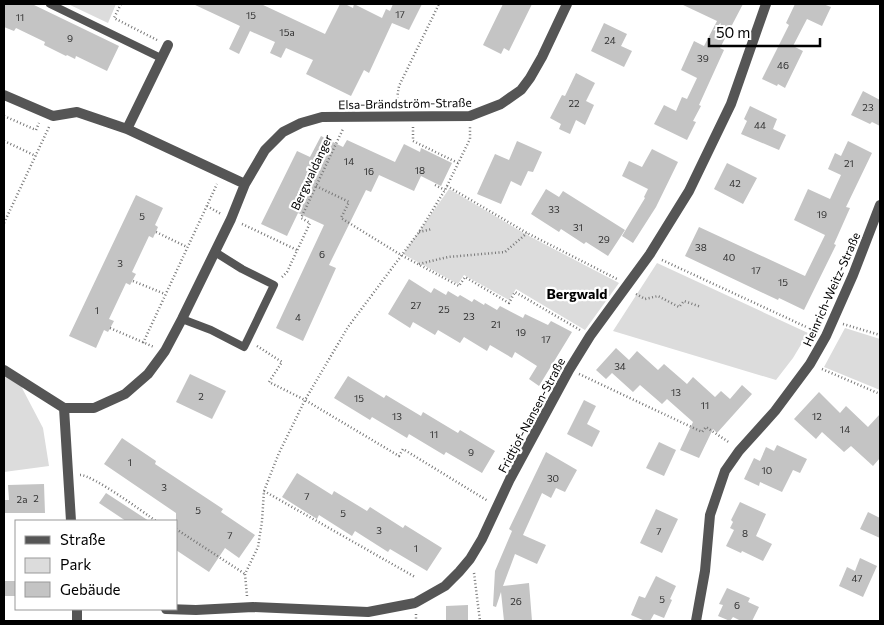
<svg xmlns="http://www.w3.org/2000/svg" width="884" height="625" viewBox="0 0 884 625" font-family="Commissioner,sans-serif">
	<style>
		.green { fill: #dcdcdc }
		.building { fill: #c4c4c4 }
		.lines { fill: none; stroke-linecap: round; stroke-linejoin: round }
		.path { stroke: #777; stroke-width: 2.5; stroke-dasharray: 1 2.5; stroke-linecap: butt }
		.service { stroke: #555; stroke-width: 8 }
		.minor { stroke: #555; stroke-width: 10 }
		.labels { text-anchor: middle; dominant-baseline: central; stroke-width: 4.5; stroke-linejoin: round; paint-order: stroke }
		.number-label { font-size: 10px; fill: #313131 }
		.street-label { font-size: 12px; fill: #000; stroke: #fff }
		.neighbourhood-label { font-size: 14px; font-weight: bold; fill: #000; stroke: #fff }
	</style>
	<rect width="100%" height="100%" fill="#fff"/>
	<!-- green -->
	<path class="green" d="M68 4H116L108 23Z
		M449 189 529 236 619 283 585 330 516 289 509 300 464 275 458 284 403 254Z
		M657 263 808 333 793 358 776 380 613 331Z
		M845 328 880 339V390L824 367Z
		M4 375 21 386 43 428 49 466 4 472Z"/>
	<!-- building -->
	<path class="building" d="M4 4H32L119 46 107 71 76 56 75 59 67 55 66 56 44 45 45 42 16 28 14 31 4 27Z
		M193 4H261L325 34 340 4H345L353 8 354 4 382 18 386 9 390 11 393 4H422L409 30 392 23 369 73 364 70 351 96 306 74 313 60 286 48 281 58 270 53 275 42 250 31 239 54 229 49 240 26Z
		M503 4H532L509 51 504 48 501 54 483 45Z
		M681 4H743L720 48 724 50 699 105 701 106 693 121 696 122 687 140 654 124 664 105 676 111 682 97 687 99 697 78 681 70 694 41 704 46 717 21Z
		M795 4H823L831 7 822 26 807 19 793 46 803 51 785 88 778 84 777 86 762 79 789 25 786 23Z
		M604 23 627 34 621 46 632 51 624 67 591 51Z
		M576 73 595 83 586 101 594 105 585 125 576 120 570 134 559 129 561 124 550 118 562 95 565 96Z
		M863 91 880 100V126L872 122 870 124 851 115Z
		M750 106 777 119 773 129 786 135 779 150 741 134 747 121 744 119Z
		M321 136 343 147 347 140 395 162 404 144 420 152 421 148 452 163 441 186 421 176 414 191 379 175 371 192 366 190 329 265 336 268 303 341 276 328 324 225 298 213 287 236 261 224 297 151 310 157Z
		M517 141 542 152 533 172 528 171 521 186 511 181 501 204 477 194 495 154 509 160Z
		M848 141 872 153 846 207 850 208 834 244 836 245 804 310 779 298 778 300 685 256 699 227 805 276 825 235 794 220 808 189 830 199 841 175 828 169 835 153 841 156Z
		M652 149 678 162 656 207 633 243 622 236 645 198 644 197 648 189 622 176 629 161 642 167Z
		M727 163 757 178 743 204 714 189Z
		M546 189 559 197 563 191 625 230 608 256 586 242 584 244 561 229 559 232 531 214Z
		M136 195 163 208 155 225 158 227 153 238 149 236 132 272 136 274 130 285 126 283 109 319 114 321 108 332 104 330 96 348 69 336Z
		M409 279 431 293 434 288 446 295 448 291 458 297 460 295 472 302 474 299 484 305 485 303 497 310 500 306 523 318 525 314 548 325 551 321 572 332 539 386 529 379 537 366 515 352 512 358 490 345 487 351 464 337 460 343 438 330 435 335 413 322 410 328 388 314Z
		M616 348 629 360 637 351 658 370 664 364 687 384 693 377 715 397 721 391 730 399 742 385 752 394 717 433 713 429 699 458 680 450 693 422 667 399 662 404 640 385 633 392 612 373 606 379 596 370Z
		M190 374 226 391 212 419 176 402Z
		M348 376 384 398 386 395 421 416 423 412 458 433 460 430 495 451 482 473 446 452 444 455 409 434 407 438 372 417 370 420 334 398Z
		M819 392 840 413 846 406 868 427 880 414V458L873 466 851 446 844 452 822 432 816 439 794 419Z
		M584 400 596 406 587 424 600 431 592 447 567 434Z
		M122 438 156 461 155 464 223 509 221 512 255 535 239 558 225 548 209 572 176 550V513L104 464Z
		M659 442 676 450 664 476 646 468Z
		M777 445 807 459 800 473 793 470 782 492 760 482 759 486 744 479 754 458 760 461 766 447 774 451Z
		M546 452 577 470 565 492 556 488 551 498 542 493 523 535 546 545 537 564 515 554 503 586 529 583 532 621H504L501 592 496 607 493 606 495 571 512 531 509 529Z
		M297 473 332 495 334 491 367 511 370 507 403 528 405 525 442 548 427 571 390 549 388 552 355 531 352 536 319 515 317 519 282 497Z
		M44 484 45 513H4V500H9L8 485Z
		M106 493 149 521H126L99 503Z
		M740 502 766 514 756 536 772 544 763 561 742 551 741 553 726 546 734 530 730 528 733 522 731 520Z
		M656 509 678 519 662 553 640 543Z
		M868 512 880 518V538L860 529Z
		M860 558 877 566 863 597 839 586 847 567 855 571Z
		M656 576 676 586 670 599 672 600 664 618 654 614 650 621H645L631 615 639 596 645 598Z
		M4 581H16V596H4Z
		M727 588 750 598 748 602 759 607 752 621H741L733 617 730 621 718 616 723 605 719 604Z
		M468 605V621H446V606Z"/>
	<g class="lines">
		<!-- path -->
		<path class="path" d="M121 4 114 18 157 40
			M396 105 399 86 439 4
			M4 116 36 130 39 123
			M413 127V141L458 163
			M4 141 36 156
			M435 185 445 190
			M316 186 349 202 341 218 401 255 459 286 465 277 509 303 515 292 580 330
			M447 186 527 233 617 279
			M207 206 221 214
			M4 223 49 127
			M242 224 297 250
			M156 232 187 247
			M419 232 432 229
			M662 260 815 331
			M419 264 448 257 505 252 527 233
			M282 277 287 272 310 223 301 218 343 129
			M133 281 165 294
			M636 294 645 299 658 296 679 307 684 301 701 307
			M843 324 880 335
			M110 328 154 347
			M143 343 217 184
			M257 346 282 362 269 382 305 400 399 456 403 449 488 501
			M822 369 880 394
			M579 374 702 432 706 427 730 443
			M80 475C93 475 143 512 156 521
			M264 491 415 577
			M176 529 245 574
			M474 573 480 621
			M247 596 245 574 258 547 262 521 264 491 279 453 305 400 348 327 419 232 445 190 470 139V127
			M416 614V621"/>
		<!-- service -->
		<path class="service" d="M50 4 161 58
			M182 319 211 330 244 347 248 339 274 285 242 269 215 252"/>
		<!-- minor -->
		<path class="minor" d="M4 95 53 116 77 112 127 129 245 184
			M127 129 168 45
			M4 370 64 408
			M64 408H94L125 394 148 374 165 351 182 319 231 219 245 184 265 150 283 132 301 123 322 117 470 116 501 104 521 90 530 78 542 57 567 4
			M64 408 71 521
			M77 609V621
			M166 609 196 610 253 607 368 612 415 603 445 586 459 572 470 559 482 539 510 479 569 370 590 336 650 254 689 191 731 104 766 4
			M696 621 705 571 710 515 725 471 739 451 775 411 810 364 826 336 853 275 880 205"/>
	</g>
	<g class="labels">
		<!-- number labels -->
		<g class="number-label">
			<text x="400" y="14">17</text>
			<text x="251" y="15">15</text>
			<text x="20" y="17">11</text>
			<text x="287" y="32">15a</text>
			<text x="70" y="38">9</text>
			<text x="610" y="40">24</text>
			<text x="703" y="58">39</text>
			<text x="783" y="65">46</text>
			<text x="574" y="103">22</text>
			<text x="868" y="107">23</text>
			<text x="760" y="125">44</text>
			<text x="349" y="161">14</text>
			<text x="849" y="163">21</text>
			<text x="420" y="170">18</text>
			<text x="369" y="171">16</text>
			<text x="735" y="183">42</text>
			<text x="554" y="209">33</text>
			<text x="822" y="214">19</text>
			<text x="142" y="216">5</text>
			<text x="578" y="227">31</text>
			<text x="604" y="239">29</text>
			<text x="701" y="247">38</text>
			<text x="322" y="254">6</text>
			<text x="729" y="257">40</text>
			<text x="120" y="263">3</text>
			<text x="756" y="270">17</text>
			<text x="783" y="282">15</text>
			<text x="416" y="305">27</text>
			<text x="444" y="309">25</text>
			<text x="97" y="310">1</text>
			<text x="469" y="316">23</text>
			<text x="298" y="317">4</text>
			<text x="496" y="324">21</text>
			<text x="521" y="332">19</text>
			<text x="546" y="339">17</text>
			<text x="620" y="366">34</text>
			<text x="676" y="392">13</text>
			<text x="201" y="396">2</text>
			<text x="359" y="398">15</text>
			<text x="705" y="405">11</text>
			<text x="397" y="416">13</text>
			<text x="817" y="416">12</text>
			<text x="845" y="429">14</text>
			<text x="434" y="434">11</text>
			<text x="471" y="452">9</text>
			<text x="130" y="462">1</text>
			<text x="767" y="470">10</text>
			<text x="553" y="478">30</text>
			<text x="164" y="487">3</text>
			<text x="307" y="496">7</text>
			<text x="36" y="498">2</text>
			<text x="22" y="499">2a</text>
			<text x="198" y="510">5</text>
			<text x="343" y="513">5</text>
			<text x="379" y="530">3</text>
			<text x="659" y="531">7</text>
			<text x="745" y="533">8</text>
			<text x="230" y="535">7</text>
			<text x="416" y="548">1</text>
			<text x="857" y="578">47</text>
			<text x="662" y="599">5</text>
			<text x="516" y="601">26</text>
			<text x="737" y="605">6</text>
		</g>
		<!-- street labels -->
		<g class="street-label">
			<text transform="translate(405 103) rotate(-1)">Elsa-Brändström-Straße</text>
			<text transform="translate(311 172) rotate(-65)">Bergwaldanger</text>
			<text transform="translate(831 289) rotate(-66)">Heinrich-Weitz-Straße</text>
			<text transform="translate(531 415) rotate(-62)">Fridtjof-Nansen-Straße</text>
		</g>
		<!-- neighbourhood labels -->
		<g class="neighbourhood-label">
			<text x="577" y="293">Bergwald</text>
		</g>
	</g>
	<!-- border -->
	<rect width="884" height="625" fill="none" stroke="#000000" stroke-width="10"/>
	<!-- legend -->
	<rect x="15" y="520" width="162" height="90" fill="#ffffff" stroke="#999999"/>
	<rect x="25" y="536" width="25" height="8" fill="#555555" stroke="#999999"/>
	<text x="60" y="545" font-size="15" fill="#000000">Straße</text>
	<rect x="25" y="558" width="25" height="15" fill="#dcdcdc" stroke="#999999"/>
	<text x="60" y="570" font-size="15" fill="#000000">Park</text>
	<rect x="25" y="582" width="25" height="15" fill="#c4c4c4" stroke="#999999"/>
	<text x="60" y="595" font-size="15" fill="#000000">Gebäude</text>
	<!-- scale -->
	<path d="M709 38v8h111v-8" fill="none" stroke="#000000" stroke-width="2.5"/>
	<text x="716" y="38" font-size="15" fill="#000000" stroke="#ffffff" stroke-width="4" paint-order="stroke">50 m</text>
</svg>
